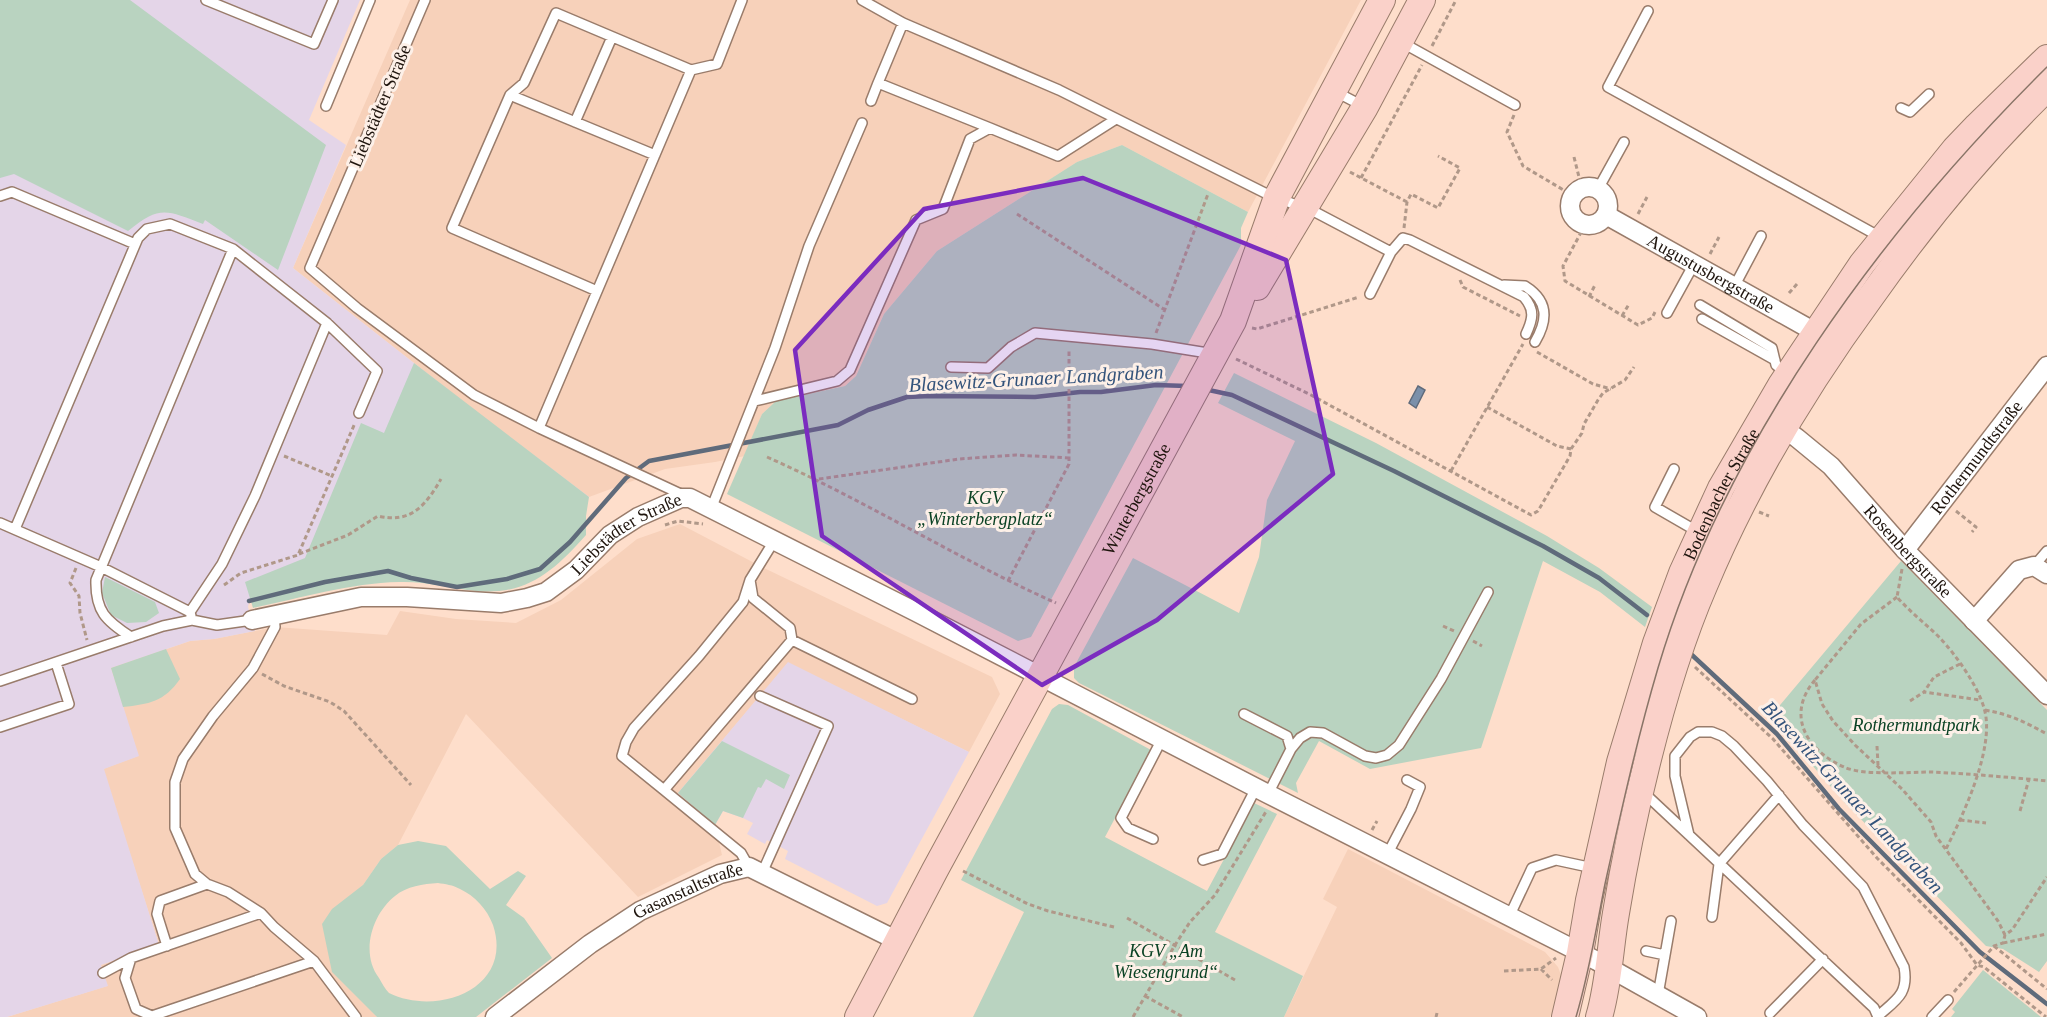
<svg xmlns="http://www.w3.org/2000/svg" width="2047" height="1017" viewBox="0 0 2047 1017" font-family="Georgia,serif">
	<style>
		.built { fill: #f7d1ba }
		.industrial { fill: #e4d5e8 }
		.green { fill: #b9d3c0; fill-rule: evenodd }
		.water { fill: #7b90aa; stroke: #5f6b7b; stroke-width: 1.5 }
		.lines { fill: none; stroke-linecap: round; stroke-linejoin: round }
		.stream { stroke: #5f6b7b; stroke-width: 4.5 }
		.lane-casing { stroke: #997c6b; stroke-width: 12 }
		.street-casing { stroke: #997c6b; stroke-width: 21 }
		.secondary-casing { stroke: #997c6b; stroke-width: 28 }
		.path { stroke: #b09889; stroke-width: 3; stroke-dasharray: 4.5 3; stroke-linecap: butt }
		.lane { stroke: #fff; stroke-width: 9 }
		.street { stroke: #fff; stroke-width: 18 }
		.secondary { stroke: #fad1c9; stroke-width: 26 }
		.tram { stroke: #897467; stroke-width: 1.5 }
		.marked { fill: #7b2cbf; fill-opacity: 0.2; stroke: #7b2cbf; stroke-width: 4.5; stroke-linejoin: round }
		.labels { text-anchor: middle; dominant-baseline: central; stroke-width: 6; stroke-linejoin: round; paint-order: stroke }
		.street-label { font-size: 18px; fill: #1f150e; stroke: #fdf0e8 }
		.park-label { font-size: 18px; font-style: italic; fill: #0a4224; stroke: #fdf0e8 }
		.water-label { font-size: 20px; font-style: italic; fill: #33537b; stroke: #fdf0e8 }
	</style>
	<rect width="100%" height="100%" fill="#fedecb"/>
	<!-- built -->
	<path class="built" d="M410 0H1361L1248 212 1122 145 1077 162 937 251 884 314 856 376 845 386 776 401 762 414 745 456 715 462 665 469 589 497 470 407 293 268Z
		M680 524 766 569 992 677 1000 694 969 752 788 663 678 793 715 825 722 855 638 897 466 714 398 845 381 859 363 885 365 1003 377 1017H7L107 986 101 965 159 945 103 769 138 756 111 668 190 641 214 639 275 627 387 635 400 611 456 619 516 623 561 600 637 539Z
		M1348 849 1545 952 1558 967 1561 975 1558 998 1550 1017H1284L1337 907 1323 899Z"/>
	<!-- industrial -->
	<path class="industrial" d="M0 0H360L309 120 346 145 293 268 470 407 589 497 250 598 248 607 255 631 214 639 190 641 111 668 139 756 104 769 159 945 101 965 108 986 7 1017H0Z
		M788 662 969 752 887 903 877 906 785 859 788 851 767 840 765 844 747 834 753 823 743 818 723 811 715 825 678 793Z"/>
	<!-- green -->
	<path class="green" d="M0 0H130L326 145 278 270 205 220 203 224C166 210 160 205 128 231L14 174 0 178Z
		M1122 145 1248 212 1241 228V245L1031 637 1018 641 727 494 762 414 776 401 845 386 856 376 884 314 937 251 1077 162Z
		M414 363 589 497 586 516V535C555 570 527 596 476 591 451 588 425 581 399 582 350 583 301 598 253 608L245 582 305 558 361 423 384 433Z
		M1234 373 1376 443 1547 536 1599 568 1652 607 1645 627 1600 592 1543 561 1481 748 1370 769 1319 741 1296 783 1298 793 1079 683 1074 678V667L1133 558 1239 613 1259 557 1267 500 1295 441 1218 403Z
		M1901 561 2047 710V961L2039 972 2003 949 1986 946 1846 804 1770 717Z
		M105 577 155 602 159 613 146 622 127 623 111 615 102 593Z
		M166 649 180 679C164 702 149 704 123 707L111 668Z
		M1059 704 1068 705 1151 750 1105 837 1207 891 1254 803 1277 814 1215 932 1303 976 1284 1017H973L1024 912 961 880 1052 709Z
		M722 741 790 775 784 789 766 779 761 788 758 787 743 818 723 811 715 825 678 793Z
		M418 841 446 846 490 889 518 871 526 876 506 905 524 918 552 958 476 1017H377L332 972 322 924 332 909 363 885 381 859 398 845ZM438 883C445 884 453 885 460 889 475 896 487 909 493 925 514 988 438 1017 389 993 385 989 382 983 379 978 360 953 372 914 395 896 407 886 423 884 438 883Z
		M1983 970 2041 1017H1951L1955 1012 1952 1009Z"/>
	<!-- water -->
	<path class="water" d="M1418 386 1425 390 1416 408 1409 403Z"/>
	<g class="lines">
		<!-- stream -->
		<path class="stream" d="M1204 389 1232 395 1394 471 1543 546 1599 578 1647 615
			M249 601 325 582 388 571 411 578 457 587 507 579 540 569 570 542 626 478 649 461 838 425 868 410 907 397 931 396 1035 397 1080 392H1101L1156 385 1187 386
			M1692 655 1777 734 1839 809 1980 952 2047 1004"/>
		<defs>
			<path id="lane" d="M206 0 314 44 333 0
				M425 0 310 268 357 308 474 395 539 428 685 496
				M862 0 903 23 1059 90 1265 193 1317 213 1391 252 1370 294
				M1648 11 1608 87 1882 238
				M1401 42 1515 105
				M691 70 717 64 742 0
				M878 83 903 23
				M1336 92 1363 106
				M510 95 655 155
				M871 101 878 83 990 128
				M326 106 370 0
				M1901 108 1910 112 1929 94
				M575 122 612 37
				M1598 189 1624 142
				M0 196 12 192 135 244
				M1391 252 1403 238 1410 240 1524 297C1535 310 1533 319 1526 334
				M1504 285 1525 286C1549 301 1548 320 1535 342
				M1734 287 1761 236
				M1700 305 1772 348 1776 365 1786 373
				M1667 313 1694 264
				M1702 319 1775 360
				M951 367 988 368 1011 347 1035 333 1152 344 1214 354
				M755 401 837 381 850 370 916 220 943 209 970 139 990 128 1058 156 1116 119
				M539 428 691 70 556 13 524 83 510 95 452 228 597 291
				M1674 469 1655 507 1700 533
				M711 509 775 348 809 246 862 123
				M0 523 101 567 190 612 191 616
				M15 529 138 238 147 229 170 224 233 249 327 323 377 371 359 413
				M774 541 750 580 753 598 790 628 792 640
				M2034 566 2047 551
				M190 612 222 564 255 496 327 323
				M131 637C106 621 95 611 96 580L233 249
				M0 681 163 626 192 620 217 625 252 620
				M760 696 828 726 762 873
				M1244 714 1287 736 1291 749 1268 794
				M0 727 69 704 56 663
				M1291 749 1300 738 1310 732 1323 733 1365 756 1376 758 1387 755 1399 745 1441 679 1488 592
				M664 790 622 756 626 742 634 728 699 656 743 602 750 580
				M1642 791 1874 1008 1878 1017
				M1689 835 1675 776V756L1690 737 1698 732H1712L1722 736 1734 746 1767 781 1803 825 1863 887 1904 967C1909 994 1896 1000 1878 1016
				M1153 839 1128 828 1121 818 1162 739
				M1387 855 1411 809 1420 787 1407 780
				M1203 860 1222 854 1256 788
				M749 867 741 853 664 790 792 640 912 699
				M261 913 228 892 207 884 195 874 175 828V782L183 759 213 716 253 668 275 627 274 615
				M1509 917 1532 868 1556 860 1593 868
				M1712 917 1719 864 1779 795
				M167 946 157 914 160 901 207 884
				M1646 951 1665 955
				M314 961 152 1016 136 1009 125 978 131 958 261 913 274 927 314 961 356 1017
				M103 973 131 958
				M1658 995 1671 921
				M1770 1013 1823 959
				M1932 1017 1948 1000"/>
			<g id="street">
				<circle cx="1589" cy="206" r="19"/>
				<path id="s1" d="M1606 215 1815 332"/>
				<path id="s2" d="M1775 422 1797 438 1831 466 1905 550 2047 695"/>
				<path id="s3" d="M1905 550 2047 366"/>
				<path id="s4" d="M252 620 361 597H407L501 603 527 598 546 592 576 570 610 535 638 517 681 498H690L916 612 1268 794 1597 961 1697 1017"/>
				<path d="M1974 621 2019 570 2034 566 2047 574"/>
				<path id="s5" d="M495 1017 590 944 640 911 720 874 749 867 898 941"/>
			</g>
			<g id="secondary">
				<path d="M1257 287 1365 107 1422 0"/>
				<path id="s6" d="M858 1017 935 870 1233 321 1277 197 1382 0"/>
				<path id="s7" d="M1565 1017 1580 953 1589 900 1620 762 1656 643 1682 573 1721 488 1781 385 1862 264 1955 149 1977 126 2047 58"/>
				<path d="M1599 1017C1609 984 1610 947 1616 913 1624 864 1634 815 1646 767 1661 706 1679 644 1704 586 1747 483 1804 388 1870 298 1923 223 1981 152 2047 88"/>
			</g>
		</defs>
		<!-- lane casing -->
		<use href="#lane" class="lane-casing"/>
		<!-- street casing -->
		<use href="#street" class="street-casing"/>
		<!-- secondary casing -->
		<use href="#secondary" class="secondary-casing"/>
		<!-- path -->
		<path class="path" d="M1432 46 1456 0
			M1514 115 1507 132 1523 166 1572 195
			M1574 157 1580 181
			M1350 172 1407 202
			M1361 178 1422 65
			M1017 214 1165 310
			M1638 214 1647 197
			M1585 225 1563 266 1565 281 1638 325 1652 318 1655 312
			M1404 228 1407 202 1411 194 1438 208 1460 168 1438 156
			M1710 254 1719 237
			M1460 280 1463 287 1520 316
			M1789 293 1797 284
			M1589 297 1595 285
			M1622 316 1629 304
			M1252 328 1257 329 1359 297
			M1156 333 1208 194
			M1537 352 1593 384 1611 389
			M1236 359 1311 395 1531 515 1538 511 1570 456 1571 449 1582 433 1584 424 1598 400 1603 393 1625 380 1634 367
			M1487 407 1557 446 1571 449
			M284 456 332 476
			M767 457C866 501 958 559 1056 603
			M1451 471 1523 344
			M819 479 959 459 1016 455 1070 458
			M1956 511 1976 527 1972 532
			M1759 512 1769 516
			M665 525 678 521 703 524
			M299 554 348 535 378 516C411 524 426 505 441 479
			M76 568 70 583 79 596 80 613 87 640
			M1902 569 1897 597C1910 612 1926 624 1940 638 1956 655 1978 686 1984 708 1996 746 1963 815 1946 849
			M1008 581 1069 464V349
			M224 585 241 573 298 555 355 423
			M1897 597 1861 624 1815 680 1822 704 1833 721 1855 745 1902 789 1931 822 1936 836 1998 921 2005 935
			M1443 626 1454 631
			M1473 641 1482 646
			M1960 664 1934 677 1924 692 1980 700
			M1695 667 1773 739 1877 858 1961 943 1977 965 1984 967 2046 1017
			M262 674 284 686 330 702 344 711 411 785
			M1815 680C1785 715 1807 751 1844 767 1863 776 1910 772 1932 772 1970 774 2009 777 2047 781
			M1910 701 1924 692
			M1985 710C2011 715 2023 721 2047 734
			M1877 746 1878 765
			M2020 811 2029 779
			M1960 820 1986 823
			M1372 830 1377 821
			M963 871 1028 904 1048 911 1114 927
			M1127 918 1235 980
			M2003 943 2047 934
			M1994 946 2047 989
			M1541 969 1552 980
			M1504 971 1541 969 1556 958
			M1954 992 1994 946 2003 943 2005 935 2012 930 2047 877
			M1145 996 1183 1017
			M1133 1017 1175 945 1190 922 1215 895 1267 810
			M1436 1017 1437 1013"/>
		<!-- lane -->
		<use href="#lane" class="lane"/>
		<!-- street -->
		<use href="#street" class="street"/>
		<!-- secondary -->
		<use href="#secondary" class="secondary"/>
		<!-- tram -->
		<path class="tram" d="M1576 1017C1589 974 1596 929 1605 884 1621 812 1637 739 1658 668 1725 442 1882 230 2047 67"/>
	</g>
	<!-- marked area -->
	<path class="marked" d="M1083 178 1286 260 1333 474 1157 620 1042 685 822 536 795 350 924 209Z"/>
	<g class="labels">
		<!-- street labels -->
		<g class="street-label">
			<text transform="translate(380 106) rotate(-67)">Liebstädter Straße</text>
			<text stroke="none"><textPath href="#s1" startOffset="120">Augustusbergstraße</textPath></text>
			<text stroke="none"><textPath href="#s3" startOffset="117">Rothermundtstraße</textPath></text>
			<text stroke="none"><textPath href="#s7" startOffset="548">Bodenbacher Straße</textPath></text>
			<text stroke="none"><textPath href="#s6" startOffset="588">Winterbergstraße</textPath></text>
			<text stroke="none"><textPath href="#s4" startOffset="398">Liebstädter Straße</textPath></text>
			<text stroke="none"><textPath href="#s2" startOffset="186">Rosenbergstraße</textPath></text>
			<text stroke="none"><textPath href="#s5" startOffset="232">Gasanstaltstraße</textPath></text>
		</g>
		<!-- park labels -->
		<g class="park-label">
			<text x="985" y="498">KGV<tspan x="985" dy="21">„Winterbergplatz“</tspan></text>
			<text x="1916" y="725">Rothermundtpark</text>
			<text x="1166" y="951">KGV „Am<tspan x="1166" dy="21">Wiesengrund“</tspan></text>
		</g>
		<!-- water labels -->
		<g class="water-label">
			<text transform="translate(1036 378) rotate(-3)">Blasewitz‐Grunaer Landgraben</text>
			<text transform="translate(1853 797) rotate(47)">Blasewitz‐Grunaer Landgraben</text>
		</g>
	</g>
</svg>
